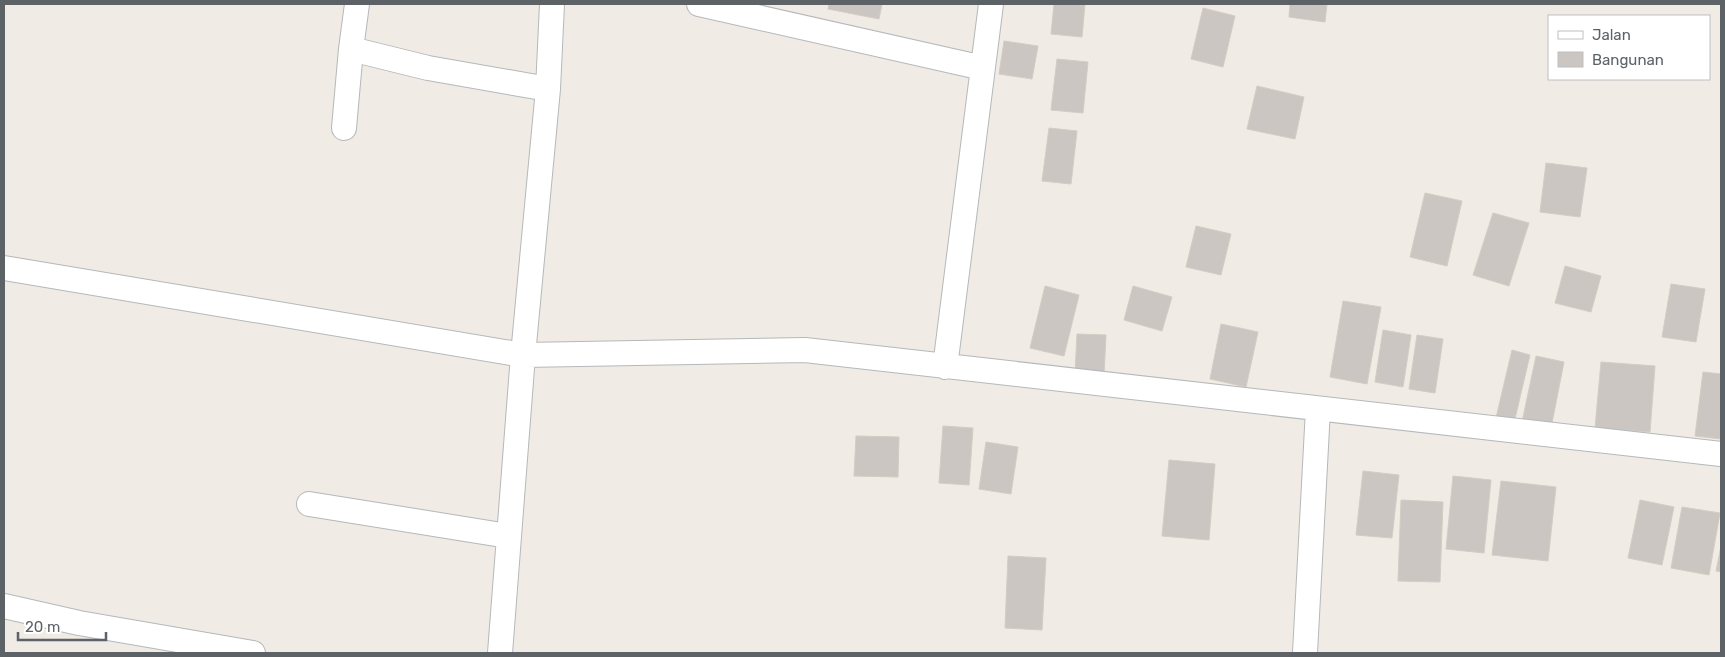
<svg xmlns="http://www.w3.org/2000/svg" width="1725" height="657" viewBox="0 0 1725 657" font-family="Rubik,sans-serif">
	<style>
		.building { fill: #cbc6c1; stroke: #d5ccc2 }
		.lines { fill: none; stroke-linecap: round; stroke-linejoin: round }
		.minor-casing { stroke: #b5b8bc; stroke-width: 26 }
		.minor { stroke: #fff; stroke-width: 24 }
	</style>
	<rect width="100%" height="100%" fill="#f0ebe4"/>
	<!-- building -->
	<path class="building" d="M829 4H882L879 19 828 9Z
		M1054 4H1085L1082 37 1051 34Z
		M1290 4H1327L1325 22 1289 17Z
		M1203 8 1235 16 1223 67 1191 59Z
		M1004 41 1038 46 1032 79 999 74Z
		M1057 59 1088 62 1083 113 1051 110Z
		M1257 86 1304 97 1295 139 1247 129Z
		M1049 128 1077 131 1071 184 1042 181Z
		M1546 163 1587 168 1580 217 1540 212Z
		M1425 193 1462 201 1447 266 1410 257Z
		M1493 213 1529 223 1509 286 1473 275Z
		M1196 226 1231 234 1221 275 1186 267Z
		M1565 266 1601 276 1591 312 1555 303Z
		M1671 284 1705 289 1696 342 1662 337Z
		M1045 286 1079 295 1064 356 1030 348Z
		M1133 286 1172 297 1162 331 1124 320Z
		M1343 301 1381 307 1367 384 1330 377Z
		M1221 324 1258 332 1246 387 1210 379Z
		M1383 330 1411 335 1403 387 1375 382Z
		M1077 334 1106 335 1104 375 1075 374Z
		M1417 335 1443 339 1435 393 1409 389Z
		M1512 350 1530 355 1514 423 1496 418Z
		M1536 356 1564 362 1551 428 1522 422Z
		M1601 362 1655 366 1650 432 1595 428Z
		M1703 372 1721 374V439L1695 436Z
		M943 426 973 428 969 485 939 483Z
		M856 436 899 437 898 477 854 476Z
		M986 442 1018 447 1011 494 979 489Z
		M1169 460 1215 464 1209 540 1162 536Z
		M1363 471 1399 475 1392 538 1356 535Z
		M1453 476 1491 480 1484 553 1446 549Z
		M1501 481 1556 487 1548 561 1492 555Z
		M1401 500 1443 502 1440 582 1398 581Z
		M1640 500 1674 507 1662 565 1628 558Z
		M1682 507 1720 513 1709 575 1671 568Z
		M1721 546V572L1716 571Z
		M1008 556 1046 558 1042 630 1005 628Z"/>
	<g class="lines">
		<defs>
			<path id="minor" d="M699 4 983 68
				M351 49 428 68 548 89
				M344 128 351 49 357 4
				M4 268 523 355 805 350 1721 454
				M945 367 991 4
				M309 504 508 536
				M4 606 79 623 253 653
				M500 653 523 355 548 89 552 4
				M1305 653 1318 409"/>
		</defs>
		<!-- minor casing -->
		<use href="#minor" class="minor-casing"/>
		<!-- minor -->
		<use href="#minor" class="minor"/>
	</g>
	<!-- border -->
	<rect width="1725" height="657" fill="none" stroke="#5c6266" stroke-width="10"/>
	<!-- legend -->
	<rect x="1548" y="15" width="162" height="65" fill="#ffffff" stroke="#bec0c2"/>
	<rect x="1558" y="31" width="25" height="8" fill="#ffffff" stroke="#bec0c2"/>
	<text x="1592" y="40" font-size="15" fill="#5c6266">Jalan</text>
	<rect x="1558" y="52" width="25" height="15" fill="#cbc6c1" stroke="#bec0c2"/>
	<text x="1592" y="65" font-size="15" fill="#5c6266">Bangunan</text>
	<!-- scale -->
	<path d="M18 632v8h88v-8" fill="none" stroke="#5c6266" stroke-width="2.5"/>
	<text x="25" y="632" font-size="15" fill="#5c6266" stroke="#ffffff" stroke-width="4" paint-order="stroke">20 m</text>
</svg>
